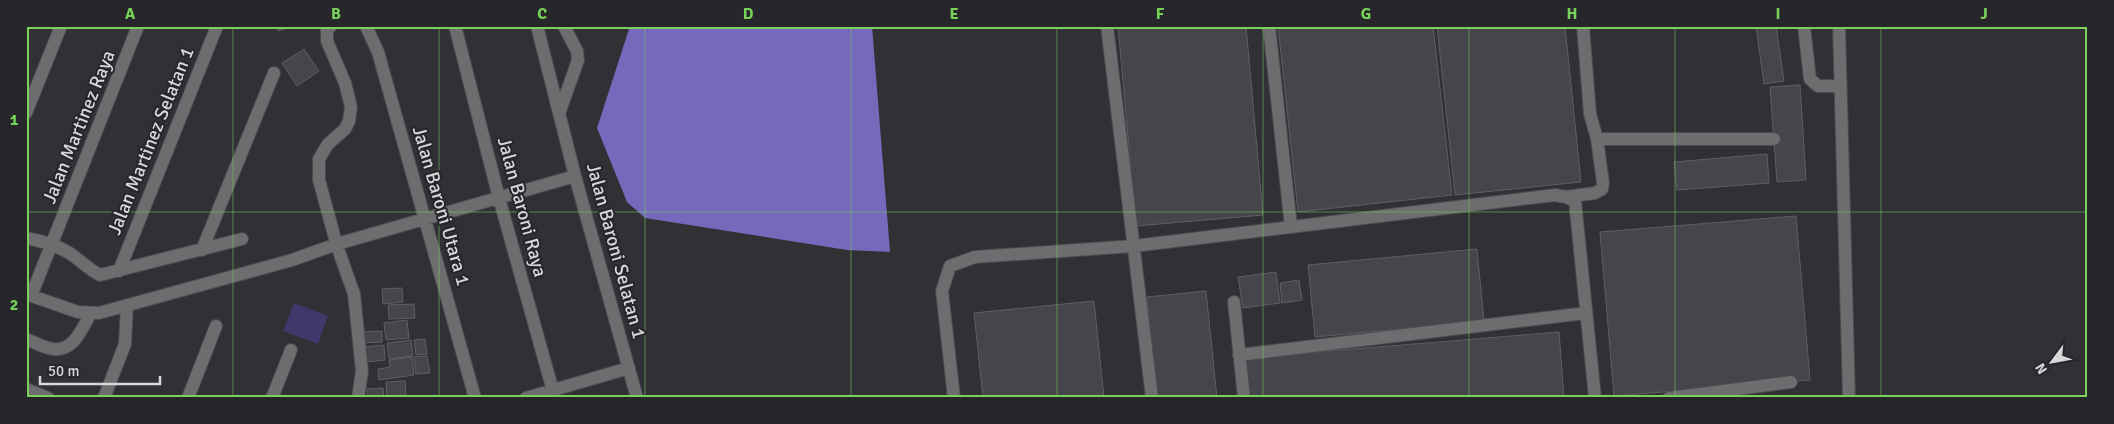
<svg xmlns="http://www.w3.org/2000/svg" width="2114" height="424" viewBox="0 0 2114 424" font-family="Signika,sans-serif">
	<style>
		.green { fill: #3f386a }
		.water { fill: #7469ba }
		.building { fill: #45454a; stroke: #5e5e64 }
		.lines { fill: none; stroke-linecap: round; stroke-linejoin: round }
		.minor-casing { stroke: #4b4b50; stroke-width: 14 }
		.minor { stroke: #6d6d70; stroke-width: 12 }
		.grid { fill: none; stroke: #78d158; stroke-width: 1; stroke-opacity: 0.55 }
		.labels { text-anchor: middle; dominant-baseline: central; stroke-width: 4; stroke-linejoin: round; paint-order: stroke }
		.street-label { font-size: 19px; fill: #d8d8db; stroke: #26262b }
		.neatline { fill: none; stroke: #78d158; stroke-width: 2 }
		.grid-label { font-size: 16px; text-anchor: middle; font-weight: bold; fill: #78d158 }
	</style>
	<rect width="100%" height="100%" fill="#303035"/>
	<!-- green -->
	<path class="green" d="M294 303 328 316 318 344 283 331Z"/>
	<!-- water -->
	<path class="water" d="M630 26H872L890 252 847 250 645 218 627 202 597 128Z"/>
	<!-- building -->
	<path class="building" d="M277 26H295L278 31Z
		M1118 26H1246L1263 215 1136 226Z
		M1278 26H1433L1452 195 1298 212Z
		M1437 26H1565L1581 182 1455 195Z
		M1756 26H1776L1784 81 1764 84Z
		M304 49 319 71 297 86 282 63Z
		M1800 85 1806 180 1777 182 1770 87Z
		M1767 154 1769 183 1677 190 1674 162Z
		M1796 216 1810 380 1614 396 1600 232Z
		M1477 249 1484 321 1315 337 1308 265Z
		M1276 272 1280 303 1243 308 1238 277Z
		M1299 280 1302 300 1282 303 1280 283Z
		M402 288 403 302 383 304 382 289Z
		M1206 291 1217 398H1157L1147 297Z
		M1094 301 1104 398H983L974 313Z
		M414 304 415 318 389 319 388 305Z
		M407 320 409 338 386 340 384 323Z
		M382 331V342L361 343V332Z
		M1559 332 1564 398H1248L1245 358Z
		M425 339 427 354 416 355 414 340Z
		M411 340 413 356 389 359 387 343Z
		M384 345 385 360 366 362 364 347Z
		M427 356 430 373 416 374 414 357Z
		M412 357 414 375 379 380 378 369 390 367 389 360Z
		M405 381 406 395 387 397 386 382Z
		M383 388 384 398H368L367 389Z"/>
	<g class="lines">
		<defs>
			<path id="minor" d="M331 26 327 30V41L345 83 351 107 349 121 345 129 328 144 319 159V180L337 246 354 294 362 371 358 398
				M366 26 378 52 475 398
				M455 26 499 198 555 398
				M537 26 575 176 637 398
				M1107 26 1152 398
				M1269 26 1291 227
				M1583 26 1590 114 1597 139H1774
				M1804 26 1810 79 1818 86H1840
				M1839 26 1849 398
				M26 113 61 26
				M559 114 578 60 577 51 564 26
				M1566 197 1595 193 1602 189 1603 183 1597 139
				M26 238C42 241 62 247 75 257 84 264 90 270 100 275L242 239
				M202 250 274 73
				M119 271 217 26
				M26 294 78 312 99 313 292 260 337 244 575 176
				M31 296 138 26
				M1234 302 1244 398
				M26 339C34 342 44 348 53 349 74 352 82 328 91 313
				M1239 355 1586 313
				M26 389 48 398
				M104 398 125 344 127 305
				M188 398 216 326
				M272 398 291 350
				M526 398 629 368
				M954 398 942 291 950 266 975 257 1134 246 1555 195 1566 197 1575 201 1595 398
				M1669 398 1791 382"/>
		</defs>
		<!-- minor casing -->
		<use href="#minor" class="minor-casing"/>
		<!-- minor -->
		<use href="#minor" class="minor"/>
	</g>
	<!-- grid -->
	<path class="grid" d="M233 26V398M439 26V398M645 26V398M851 26V398M1057 26V398M1263 26V398M1469 26V398M1675 26V398M1881 26V398M26 212H2088"/>
	<g class="labels">
		<!-- street labels -->
		<g class="street-label">
			<text transform="translate(79 127) rotate(-68)">Jalan Martinez Raya</text>
			<text transform="translate(151 141) rotate(-68)">Jalan Martinez Selatan 1</text>
			<text transform="translate(441 206) rotate(74)">Jalan Baroni Utara 1</text>
			<text transform="translate(522 207) rotate(75)">Jalan Baroni Raya</text>
			<text transform="translate(616 251) rotate(75)">Jalan Baroni Selatan 1</text>
		</g>
	</g>
	<!-- border -->
	<rect width="2114" height="424" fill="none" stroke="#26262b" stroke-width="55"/>
	<!-- north arrow -->
	<g transform="translate(2052 362) rotate(238)" stroke="#26262b" stroke-width="4" paint-order="stroke">
	<path d="M0-4L9 19L0 12L-9 19Z" fill="#d8d8db"/>
	<text y="-8" font-size="14" font-weight="bold" text-anchor="middle" fill="#d8d8db">N</text>
	</g>
	<!-- scale -->
	<path d="M40 376v8h120v-8" fill="none" stroke="#d8d8db" stroke-width="2.5"/>
	<text x="48" y="376" font-size="15" fill="#d8d8db" stroke="#26262b" stroke-width="4" paint-order="stroke">50 m</text>
	<rect x="28" y="28" width="2058" height="368" class="neatline"/>
	<g class="grid-label">
		<text x="130" y="19">A</text>
		<text x="336" y="19">B</text>
		<text x="542" y="19">C</text>
		<text x="748" y="19">D</text>
		<text x="954" y="19">E</text>
		<text x="1160" y="19">F</text>
		<text x="1366" y="19">G</text>
		<text x="1572" y="19">H</text>
		<text x="1778" y="19">I</text>
		<text x="1984" y="19">J</text>
		<text x="14" y="125">1</text>
		<text x="14" y="310">2</text>
	</g>
</svg>
